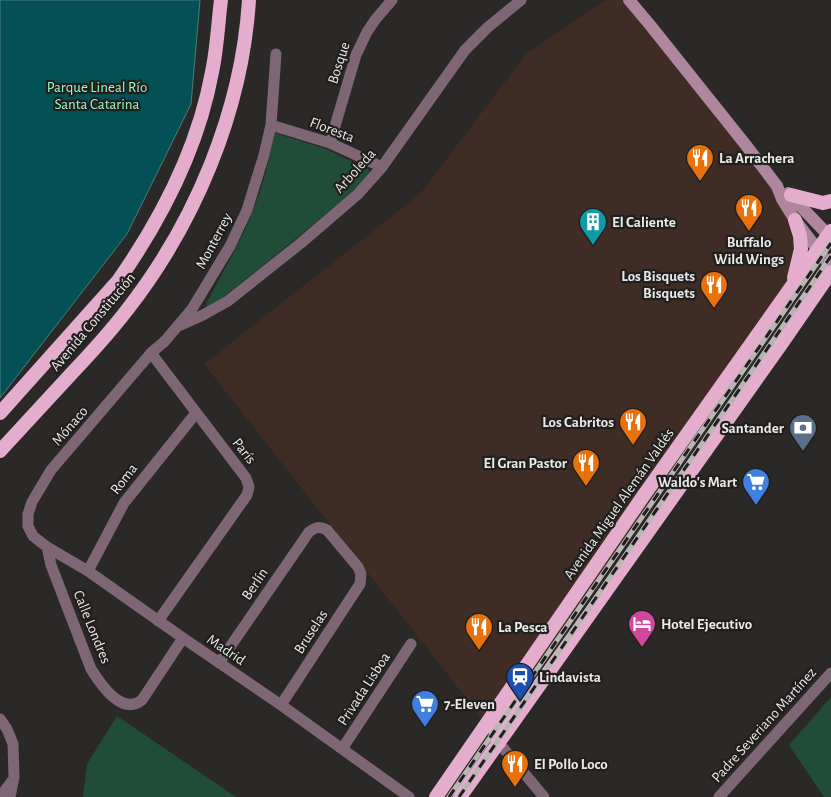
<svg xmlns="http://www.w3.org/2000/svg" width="831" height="797" viewBox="0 0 831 797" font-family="'Alegreya Sans',sans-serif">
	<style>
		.industrial { fill: #3e2c25 }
		.green { fill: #214c38 }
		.water { fill: #035154; stroke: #487f80 }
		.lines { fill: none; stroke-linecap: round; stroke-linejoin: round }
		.minor { stroke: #7e6674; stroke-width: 11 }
		.secondary { stroke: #ae879e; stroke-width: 12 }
		.trunk { stroke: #e4adce; stroke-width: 14 }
		.rail-casing { stroke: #b8b6b4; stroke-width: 5 }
		.rail { stroke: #211f1e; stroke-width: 3; stroke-dasharray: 9; stroke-linecap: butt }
		.labels { text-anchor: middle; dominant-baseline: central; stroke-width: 4.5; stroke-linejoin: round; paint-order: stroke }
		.street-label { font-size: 15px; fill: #eae9e7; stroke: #211f1e }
		.park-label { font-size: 15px; fill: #98f7c7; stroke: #211f1e }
		.poi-label { font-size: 15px; font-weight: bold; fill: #eae9e7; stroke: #211f1e; text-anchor: start }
	</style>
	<rect width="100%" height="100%" fill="#2b2927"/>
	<!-- industrial -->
	<path class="industrial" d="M605 0H623L825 255 495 735 204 364 420 194 526 54Z"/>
	<!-- green -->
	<path class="green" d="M275 133 326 149 369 170 370 175C320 221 267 262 215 304L207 307 206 304C224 270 244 236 257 200 265 178 270 155 275 133Z
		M831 697V797H824L789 745Z
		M117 716 236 797H83L87 764Z"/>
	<!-- water -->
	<path class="water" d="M0 0H200L191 104 127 234 0 398Z"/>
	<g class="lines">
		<!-- minor -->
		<path class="minor" d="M276 54 271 125 264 155 247 210 230 246 192 309 165 341 151 353 51 470 32 502 28 514V526L33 536 47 547 88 571 183 638 281 705 409 797
			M271 125 330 143 382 167
			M330 143 356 55 367 32 375 20 392 0
			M181 325 203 315 228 301 301 243 358 194 382 167 465 50 487 28 521 0
			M151 353 246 478 249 487 247 495 158 621
			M47 547 51 565 91 669C101 685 122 716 142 700L183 638
			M88 571 124 503 196 413
			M219 663 309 532C316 527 319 526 327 530L358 567 361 574 360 584 281 705
			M0 719 7 729 13 744 14 777 10 797
			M499 743 544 797
			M342 749 411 644
			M0 797 12 781
			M719 797 831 673"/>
		<!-- secondary -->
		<path class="secondary" d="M629 0 650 25 745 144 777 186 782 199 795 220 831 267
			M788 193 831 238"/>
		<!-- trunk -->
		<path class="trunk" d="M791 195 823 203 831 201
			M794 278 801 249 800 236 795 220
			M0 413 118 281C162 218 198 149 212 72 217 49 218 24 221 0
			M0 451C24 425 48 399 72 373 91 353 110 332 127 310 195 223 242 111 249 0
			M499 743C495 737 495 734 497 727L518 696 522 688 519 676
			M436 797 644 495 831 231
			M460 797 782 343 831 272"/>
		<defs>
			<path id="rail" d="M449 797 831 243
				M459 797 831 256"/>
		</defs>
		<!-- rail casing -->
		<use href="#rail" class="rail-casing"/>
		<!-- rail -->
		<use href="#rail" class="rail"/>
	</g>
	<!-- icons -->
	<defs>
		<symbol id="restaurant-pin" viewBox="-11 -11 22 30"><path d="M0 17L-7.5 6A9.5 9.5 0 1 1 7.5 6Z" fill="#e8710a" stroke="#211f1e"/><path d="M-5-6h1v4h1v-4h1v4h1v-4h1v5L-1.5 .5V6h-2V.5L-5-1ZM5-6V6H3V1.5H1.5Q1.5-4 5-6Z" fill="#fff"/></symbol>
		<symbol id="building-pin" viewBox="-11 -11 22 30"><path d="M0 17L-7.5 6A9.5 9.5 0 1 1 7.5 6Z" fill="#0f9aa8" stroke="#211f1e"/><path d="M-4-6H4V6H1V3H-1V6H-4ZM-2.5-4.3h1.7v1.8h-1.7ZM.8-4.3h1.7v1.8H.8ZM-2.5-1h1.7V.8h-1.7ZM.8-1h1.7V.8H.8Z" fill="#fff"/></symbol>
		<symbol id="bank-pin" viewBox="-11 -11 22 30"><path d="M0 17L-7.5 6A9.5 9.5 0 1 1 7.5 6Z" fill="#5c6f8a" stroke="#211f1e"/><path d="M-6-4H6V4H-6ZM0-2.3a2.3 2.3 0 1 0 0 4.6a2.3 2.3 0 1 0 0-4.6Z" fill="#fff"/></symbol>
		<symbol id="supermarket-pin" viewBox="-11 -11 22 30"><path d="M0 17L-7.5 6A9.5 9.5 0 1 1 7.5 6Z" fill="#3f7fe0" stroke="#211f1e"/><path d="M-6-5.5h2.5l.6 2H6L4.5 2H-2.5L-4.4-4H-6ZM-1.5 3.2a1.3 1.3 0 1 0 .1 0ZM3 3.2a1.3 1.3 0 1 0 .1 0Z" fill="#fff"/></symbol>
		<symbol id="hotel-pin" viewBox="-11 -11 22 30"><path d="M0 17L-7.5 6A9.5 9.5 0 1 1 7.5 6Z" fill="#d1479c" stroke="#211f1e"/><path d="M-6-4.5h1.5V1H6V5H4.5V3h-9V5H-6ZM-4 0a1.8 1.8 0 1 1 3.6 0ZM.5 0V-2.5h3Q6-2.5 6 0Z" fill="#fff"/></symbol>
		<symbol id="station-pin" viewBox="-11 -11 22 30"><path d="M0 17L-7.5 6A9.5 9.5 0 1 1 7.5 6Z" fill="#1a4fb4" stroke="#211f1e"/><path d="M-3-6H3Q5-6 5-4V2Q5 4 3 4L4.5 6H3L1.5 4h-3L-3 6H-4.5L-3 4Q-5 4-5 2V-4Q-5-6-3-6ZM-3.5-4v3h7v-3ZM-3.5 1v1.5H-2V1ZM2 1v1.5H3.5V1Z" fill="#fff"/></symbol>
	</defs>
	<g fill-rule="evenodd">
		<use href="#restaurant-pin" x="684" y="142" width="32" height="43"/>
		<use href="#restaurant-pin" x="733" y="192" width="32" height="43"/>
		<use href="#building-pin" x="577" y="206" width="32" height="43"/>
		<use href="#restaurant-pin" x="698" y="269" width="32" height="43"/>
		<use href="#restaurant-pin" x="617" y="406" width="32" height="43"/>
		<use href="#bank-pin" x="787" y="412" width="32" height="43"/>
		<use href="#restaurant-pin" x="570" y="447" width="32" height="43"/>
		<use href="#supermarket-pin" x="740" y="466" width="32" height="43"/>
		<use href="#hotel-pin" x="626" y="608" width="32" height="43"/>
		<use href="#restaurant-pin" x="463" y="611" width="32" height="43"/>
		<use href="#station-pin" x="504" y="661" width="32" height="43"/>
		<use href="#supermarket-pin" x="409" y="688" width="32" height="43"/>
		<use href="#restaurant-pin" x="499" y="748" width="32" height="43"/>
	</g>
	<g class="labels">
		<!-- street labels -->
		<g class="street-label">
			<text transform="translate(339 63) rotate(-72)">Bosque</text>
			<text transform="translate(332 130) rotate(21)">Floresta</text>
			<text transform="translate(355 171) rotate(-48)">Arboleda</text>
			<text transform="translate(214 241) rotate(-62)">Monterrey</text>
			<text transform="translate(93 322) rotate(-50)">Avenida Constitución</text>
			<text transform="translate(70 426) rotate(-49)">Mónaco</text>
			<text transform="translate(244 451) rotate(52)">París</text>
			<text transform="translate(124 479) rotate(-52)">Roma</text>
			<text transform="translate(619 504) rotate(-55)">Avenida Miguel Alemán Valdés</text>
			<text transform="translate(255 584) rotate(-56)">Berlín</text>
			<text transform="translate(92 627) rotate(68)">Calle Londres</text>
			<text transform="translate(311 632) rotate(-57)">Bruselas</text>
			<text transform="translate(226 650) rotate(34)">Madrid</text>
			<text transform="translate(364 689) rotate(-57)">Privada Lisboa</text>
			<text transform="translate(764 725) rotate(-48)">Padre Severiano Martínez</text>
		</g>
		<!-- park labels -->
		<g class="park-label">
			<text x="97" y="87">Parque Lineal Río<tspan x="97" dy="17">Santa Catarina</tspan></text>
		</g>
		<!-- poi labels -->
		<g class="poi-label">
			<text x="719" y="158">La Arrachera</text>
			<text x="612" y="222">El Caliente</text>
			<text x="749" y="242" text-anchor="middle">Buffalo<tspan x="749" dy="17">Wild Wings</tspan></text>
			<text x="695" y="276" text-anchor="end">Los Bisquets<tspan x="695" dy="17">Bisquets</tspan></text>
			<text x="614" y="422" text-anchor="end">Los Cabritos</text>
			<text x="784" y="428" text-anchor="end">Santander</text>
			<text x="567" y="463" text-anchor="end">El Gran Pastor</text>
			<text x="737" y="482" text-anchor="end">Waldo's Mart</text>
			<text x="661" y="624">Hotel Ejecutivo</text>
			<text x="498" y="627">La Pesca</text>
			<text x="539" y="677">Lindavista</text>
			<text x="444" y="704">7-Eleven</text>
			<text x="534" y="764">El Pollo Loco</text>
		</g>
	</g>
</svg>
